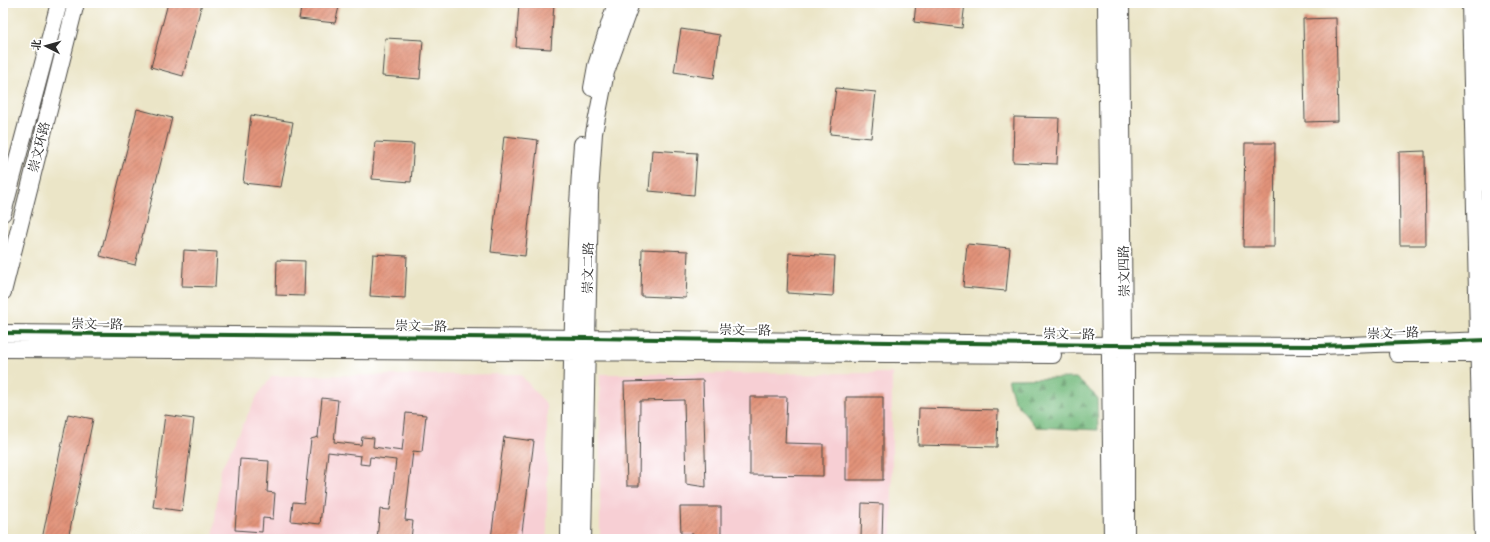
<svg xmlns="http://www.w3.org/2000/svg" width="1490" height="542" viewBox="0 0 1490 542" font-family="'Gentium Book Plus','Noto Serif SC',serif">
	<style>
		.built { fill: #f7cfd4 }
		.forest { fill: url(#forest-firs); stroke: #517456 }
		.building { fill: url(#building-hatch) }
		.lines { fill: none; stroke-linecap: round; stroke-linejoin: round }
		.minor-casing { stroke: #484742; stroke-width: 18 }
		.minor { stroke: #fff; stroke-width: 16 }
		.cycleway-casing { stroke: #fff; stroke-width: 6 }
		.cycleway { stroke: #1b5e20; stroke-width: 4 }
		.labels { text-anchor: middle; dominant-baseline: central; stroke-width: 4; stroke-linejoin: round; paint-order: stroke }
		.street-label { font-size: 13px; fill: #2b2b2b; stroke: #fff }
	</style>
	<defs>
		<pattern id="forest-firs" width="22" height="20" patternUnits="userSpaceOnUse"><rect width="22" height="20" fill="#77bc80"/><path d="M5 1l3.5 6h-7zM16 11l3.5 6h-7z" fill="#629969"/></pattern>
		<pattern id="building-hatch" width="6" height="6" patternUnits="userSpaceOnUse"><rect width="6" height="6" fill="#e29379"/><path d="M-1 1l2-2M0 6l6-6M5 7l2-2" fill="none" stroke="#b77863"/></pattern>
	</defs>
	<rect width="100%" height="100%" fill="#fff"/>
	<filter id="ink" filterUnits="userSpaceOnUse"><feTurbulence type="fractalNoise" baseFrequency=".025" numOctaves="2"/><feDisplacementMap in="SourceGraphic" scale="8" xChannelSelector="R" yChannelSelector="G"/><feConvolveMatrix kernelMatrix="1 2 1 2 8 2 1 2 1" color-interpolation-filters="sRGB"/></filter>
	<filter id="wash" filterUnits="userSpaceOnUse"><feTurbulence type="fractalNoise" baseFrequency=".012" numOctaves="4" result="noise"/><feDisplacementMap in="SourceGraphic" scale="16" xChannelSelector="R" yChannelSelector="G"/><feGaussianBlur stdDeviation="0.9" result="paint"/><feColorMatrix in="noise" values="0 0 0 0 0 0 0 0 0 0 0 0 0 0 0 0 0 1.4 0 .05"/><feComposite in="paint" operator="in"/></filter>
	<g filter="url(#wash)">
		<rect width="100%" height="100%" fill="#ebe5c7"/>
		<!-- built -->
		<path class="built" d="M892 373V539H600V374Z
			M520 374 547 405V539H213L220 471 257 396 272 376Z"/>
		<!-- forest -->
		<path class="forest" d="M1076 378 1097 397 1098 430 1036 427 1014 400 1008 379Z"/>
		<g id="blocks">
			<!-- building -->
			<path class="building" d="M168 3H202L183 76 151 67Z
				M302 3H340L335 23 299 19Z
				M519 3H554L551 49 516 47Z
				M916 3H965L962 28 914 22Z
				M1336 18 1338 121 1305 122 1303 19Z
				M681 29 720 35 714 78 674 72Z
				M385 38 423 40 420 79 382 76Z
				M836 88 876 92 871 138 830 134Z
				M137 109 172 118 135 265 100 256Z
				M251 115 293 122 281 187 243 183Z
				M1014 117 1059 118 1057 164 1013 162Z
				M504 136 538 140 525 256 491 252Z
				M375 142 414 144 411 182 372 179Z
				M1245 143H1275L1274 247H1243Z
				M652 150 697 153 694 195 649 191Z
				M1425 151 1426 245H1400L1399 152Z
				M967 244 1010 248 1006 291 963 287Z
				M642 249 688 251 686 298 641 296Z
				M184 250 217 252 215 287 182 286Z
				M789 253 835 256 833 296 787 293Z
				M373 254 407 256 405 298 370 296Z
				M277 260 305 261 304 296 276 295Z
				M703 380 706 487 686 484 684 400 640 401 639 486H627L624 382Z
				M750 397H787L785 443 823 444V476L750 475Z
				M846 397H883V480H846Z
				M322 398 338 400 334 442 361 445 362 437 374 438 373 447 402 451 406 413 426 415 422 452 413 451 405 520 413 521 411 539H377L380 509 390 510 396 460 370 457 369 465 360 464 361 456 328 452 320 524 291 521 293 502 304 503 311 439 318 437Z
				M919 408 998 410 997 447 918 445Z
				M68 414 93 419 68 539H42Z
				M165 415 194 419 182 511 153 507Z
				M504 437 534 441 521 539H491Z
				M240 459 269 461 267 492 275 493 273 519 263 518 262 532 235 530Z
				M862 503 883 504 882 539H861Z
				M680 507H721V539H693V534H681Z"/>
		</g>
	</g>
	<g filter="url(#ink)">
		<use href="#blocks" fill-opacity="0" stroke="#484742" stroke-width="1"/>
		<g class="lines">
			<defs>
				<path id="minor" d="M1106 3 1112 539
					M1121 3 1124 345 1126 356V539
					M1470 3 1483 539
					M1482 3 1487 184
					M592 88 596 66 616 3
					M3 213 59 3
					M3 292 76 3
					M3 333 587 338 1110 345 1320 346 1487 340
					M3 349 1053 355
					M1397 354H1487
					M569 539C571 407 572 276 582 144
					M583 539 590 194 594 133 606 72 631 3"/>
			</defs>
			<!-- minor casing -->
			<use href="#minor" class="minor-casing"/>
			<!-- minor -->
			<use href="#minor" class="minor"/>
			<defs>
				<path id="cycleway" d="M3 333 587 338 1110 345 1320 346 1487 340"/>
			</defs>
			<!-- cycleway casing -->
			<use href="#cycleway" class="cycleway-casing"/>
			<!-- cycleway -->
			<use href="#cycleway" class="cycleway"/>
		</g>
	</g>
	<g class="labels">
		<!-- street labels -->
		<g class="street-label">
			<text transform="translate(39 147) rotate(-76)">崇文环路</text>
			<text transform="translate(588 268) rotate(-89)">崇文二路</text>
			<text transform="translate(1124 271) rotate(-91)">崇文四路</text>
			<text transform="translate(97 324) rotate(1)">崇文一路</text>
			<text transform="translate(421 326) rotate(1)">崇文一路</text>
			<text transform="translate(745 330) rotate(1)">崇文一路</text>
			<text transform="translate(1393 333) rotate(-2)">崇文一路</text>
			<text transform="translate(1069 334) rotate(1)">崇文一路</text>
		</g>
	</g>
	<!-- margin -->
	<rect width="1490" height="542" fill="none" stroke="#fff" stroke-width="16"/>
	<!-- north arrow -->
	<g transform="translate(46 46) rotate(276)" stroke="#ffffff" stroke-width="3" paint-order="stroke">
	<path d="M0-3L7 15L0 10L-7 15Z" fill="#2b2b2b"/>
	<text y="-6" font-size="11" font-weight="bold" text-anchor="middle" fill="#2b2b2b">北</text>
	</g>
</svg>
